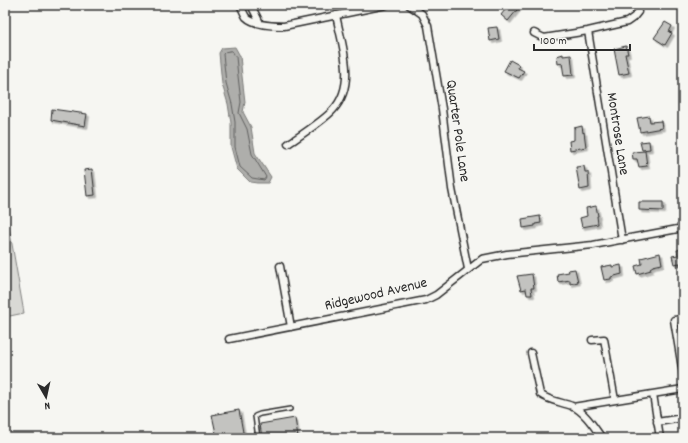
<svg xmlns="http://www.w3.org/2000/svg" width="688" height="443" viewBox="0 0 688 443" font-family="Dekko,sans-serif">
	<style>
		.green { fill: #d9d9d5; stroke: #828280 }
		.water { fill: #aeaeab; stroke: #7a7a78 }
		.lines { fill: none; stroke-linecap: round; stroke-linejoin: round }
		.shore { stroke: #5f5f5e; stroke-width: 1 }
		.building { fill: #c3c3c0; stroke: #2b2b2b; filter: url(#shadow) }
		.service-casing { stroke: #2b2b2b; stroke-width: 6 }
		.minor-casing { stroke: #2b2b2b; stroke-width: 9 }
		.service { stroke: #f6f6f2; stroke-width: 3 }
		.minor { stroke: #f6f6f2; stroke-width: 6 }
		.labels { text-anchor: middle; dominant-baseline: central; stroke-width: 4; stroke-linejoin: round; paint-order: stroke }
		.street-label { font-size: 15px; fill: #2b2b2b; stroke: #f6f6f2 }
	</style>
	<defs>
		<filter id="shadow"><feDropShadow dx="2.5" dy="2.5" stdDeviation="0" flood-color="#0004"/></filter>
	</defs>
	<rect width="100%" height="100%" fill="#f6f6f2"/>
	<filter id="ink" filterUnits="userSpaceOnUse"><feTurbulence type="fractalNoise" baseFrequency=".025" numOctaves="2"/><feDisplacementMap in="SourceGraphic" scale="8" xChannelSelector="R" yChannelSelector="G"/><feConvolveMatrix kernelMatrix="1 2 1 2 8 2 1 2 1" color-interpolation-filters="sRGB"/></filter>
	<g filter="url(#ink)">
		<!-- green -->
		<path class="green" d="M5 204 24 313 5 317Z"/>
		<!-- water -->
		<path class="water" d="M235 47 240 56 242 76 245 102 243 112 251 127 255 153 271 177 268 183H257L250 182 237 169 231 147V123L228 104 222 84 219 53 222 48Z"/>
		<g class="lines">
			<!-- shore -->
			<path class="shore" d="M232 51 236 57 238 76 241 102 239 113 247 129 252 154 266 177 264 180 252 178 240 167 235 147V122L232 104 226 83 223 54 225 52Z"/>
		</g>
		<!-- building -->
		<path class="building" d="M509 5H521L508 21 501 15Z
			M665 22 672 26 669 32 672 33 665 45 654 38Z
			M497 27 499 39 490 41 488 28Z
			M626 46 628 54H625L629 73 619 75 614 49Z
			M563 54V56L571 55 573 75 564 76 562 63 558 64 557 56Z
			M510 60 519 65 518 68 524 71 519 78 504 71Z
			M52 109 87 114 85 126 51 120Z
			M649 116 650 122 661 121 662 128 640 132 637 118Z
			M582 126 583 133 584 132 586 147 570 150 569 141 574 140V128Z
			M649 141 650 149 642 150 640 142Z
			M645 151 647 166 639 167 637 159H633L632 152Z
			M584 166 585 172H588L589 188 580 190 576 167Z
			M92 169 95 195 87 196 84 170Z
			M639 202H663V211L639 210Z
			M596 206 598 216H597L598 224 582 227 580 218 587 216 586 208Z
			M540 216 541 223 535 224V226L523 228 522 219Z
			M683 249V266H680V263L674 264 672 256 678 255 677 250Z
			M660 253 662 264 653 266 650 268 651 270 637 274 635 266 642 264 641 258Z
			M612 265V267L621 265 622 274 611 277V279L604 280 601 267Z
			M575 269 578 282 570 284V280L558 282 557 274 569 272 568 270Z
			M532 274 534 288H531L532 295H527L526 289 521 290 517 276Z
			M239 410 244 438H217L212 415Z
			M295 418 298 438H262L260 424Z"/>
		<g class="lines">
			<defs>
				<path id="service" d="M258 438 255 416 260 414 290 409"/>
				<path id="minor" d="M240 5C242 8 244 14 246 17 254 25 274 26 284 26L386 5
					M251 5 260 23
					M409 5 422 14 428 26 442 109 452 189 468 269
					M588 31 622 240
					M534 33 544 38 588 31 627 22 634 17 638 12
					M288 144C301 135 323 121 333 110 357 84 342 46 336 15
					M280 266 291 327
					M683 319 674 320 683 374
					M229 339 426 300 436 295 482 259 507 254 593 245 683 228
					M592 340 604 339 615 400
					M531 353 540 394C549 401 561 402 572 406 585 412 594 427 602 438
					M653 394 660 438
					M573 407 683 389
					M657 422 683 418"/>
			</defs>
			<!-- service casing -->
			<use href="#service" class="service-casing"/>
			<!-- minor casing -->
			<use href="#minor" class="minor-casing"/>
			<!-- service -->
			<use href="#service" class="service"/>
			<!-- minor -->
			<use href="#minor" class="minor"/>
		</g>
	</g>
	<g class="labels">
		<!-- street labels -->
		<g class="street-label">
			<text transform="translate(457 131) rotate(82)">Quarter Pole Lane</text>
			<text transform="translate(617 134) rotate(81)">Montrose Lane</text>
			<text transform="translate(376 295) rotate(-13)">Ridgewood Avenue</text>
		</g>
	</g>
	<!-- margin -->
	<rect width="688" height="443" fill="none" stroke="#f6f6f2" stroke-width="20"/>
	<rect x="10" y="10" width="668" height="423" fill="none" stroke="#2b2b2b" stroke-width="1.5" filter="url(#ink)"/>
	<!-- north arrow -->
	<g transform="translate(46 397) rotate(171)" stroke="#f6f6f2" stroke-width="3" paint-order="stroke">
	<path d="M0-3L7 15L0 10L-7 15Z" fill="#2b2b2b"/>
	<text y="-6" font-size="11" font-weight="bold" text-anchor="middle" fill="#2b2b2b">N</text>
	</g>
	<!-- scale -->
	<path d="M534 44v6h96v-6" fill="none" stroke="#2b2b2b" stroke-width="2"/>
	<text x="540" y="44" font-size="12" fill="#2b2b2b" stroke="#f6f6f2" stroke-width="3" paint-order="stroke">100 m</text>
</svg>
